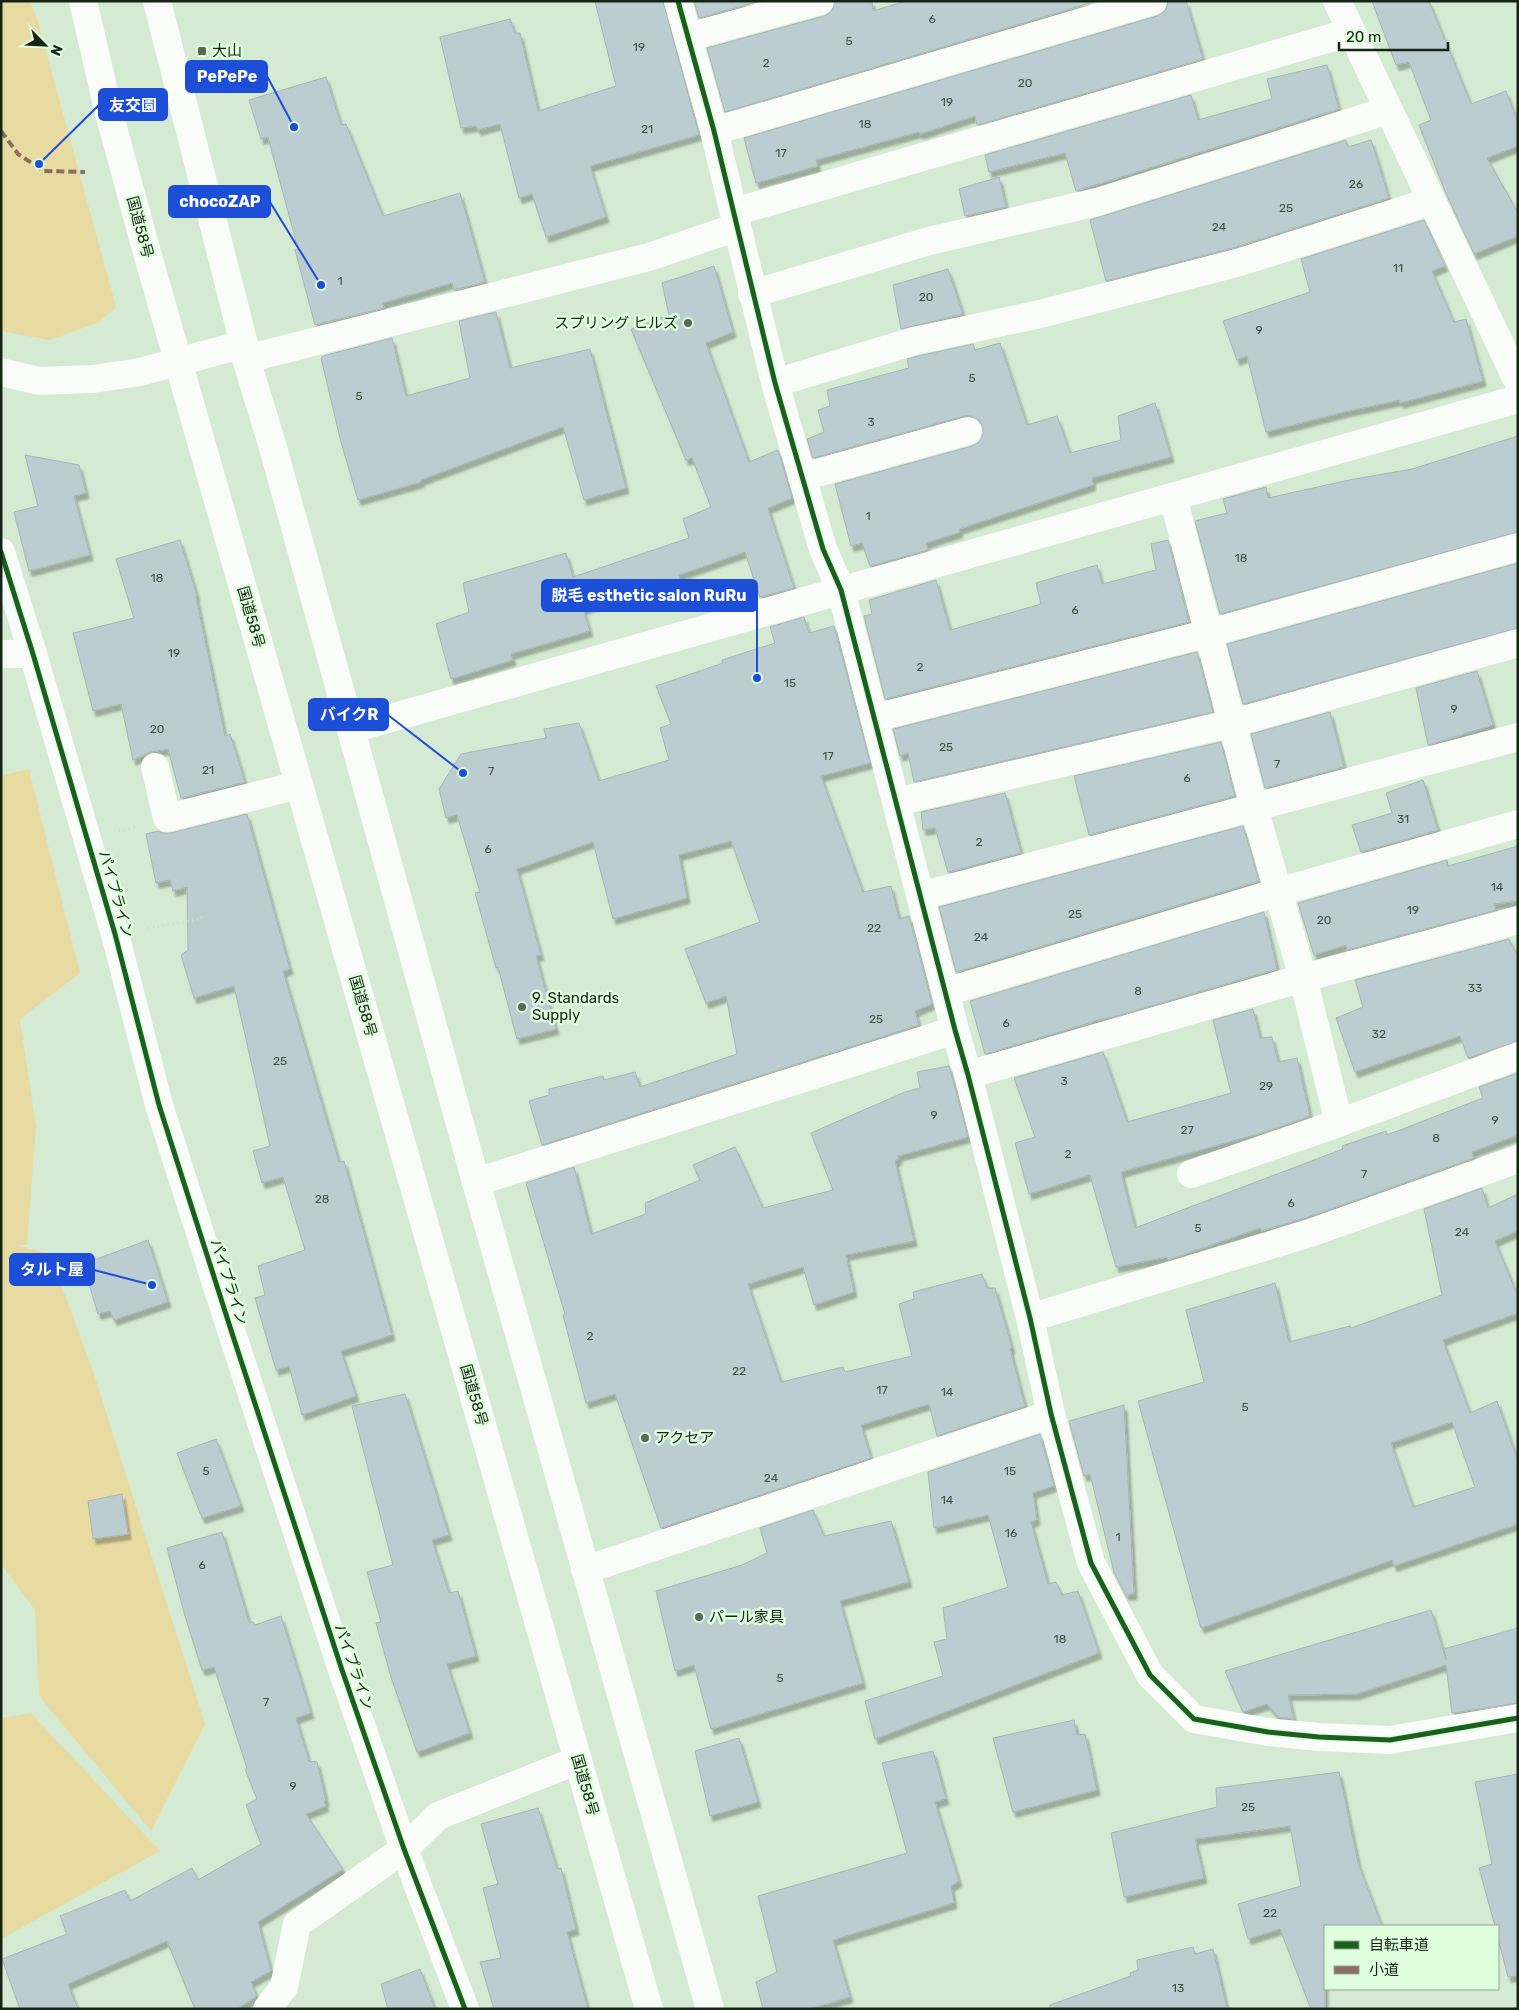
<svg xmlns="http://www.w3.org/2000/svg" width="1519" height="2010" viewBox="0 0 1519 2010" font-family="Rubik,'Noto Sans JP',sans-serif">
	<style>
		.green { fill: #e8dba1 }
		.building { fill: #bccdd2; stroke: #a7b6b3; fill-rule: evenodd; filter: url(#shadow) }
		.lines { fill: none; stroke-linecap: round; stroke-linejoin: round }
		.path { stroke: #d1d8d1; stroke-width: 3; stroke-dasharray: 1 4; stroke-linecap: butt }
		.minor { stroke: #f9fcf8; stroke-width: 28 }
		.highway { stroke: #f9fcf8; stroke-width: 28 }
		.quiet { stroke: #8d6e63; stroke-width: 4; stroke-dasharray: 8 4; stroke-linecap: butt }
		.cycleway-casing { stroke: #defedd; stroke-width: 8 }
		.cycleway { stroke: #1b5e20; stroke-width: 5 }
		.poi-dot { fill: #586958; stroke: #defedd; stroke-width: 2 }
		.labels { text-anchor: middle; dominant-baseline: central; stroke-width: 5; stroke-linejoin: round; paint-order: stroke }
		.number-label { font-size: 12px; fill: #404e44 }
		.poi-label { font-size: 15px; fill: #162415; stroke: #defedd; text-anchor: start }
		.street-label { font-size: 15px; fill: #162415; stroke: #defedd }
		.leader { fill: none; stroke: #1d4ed8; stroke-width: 2 }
		.callout-dot { fill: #1d4ed8; stroke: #defedd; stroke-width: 2 }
		.callout { fill: #1d4ed8; stroke: #1d4ed8; stroke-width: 2 }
		.callout-label { font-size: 16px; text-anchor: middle; font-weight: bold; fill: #fff }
	</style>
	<defs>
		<filter id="shadow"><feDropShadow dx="3" dy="5.5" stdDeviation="1" flood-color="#0004"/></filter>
	</defs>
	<rect width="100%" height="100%" fill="#d4ead3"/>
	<!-- green -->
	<path class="green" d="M1 1H30L38 22 116 307 99 322 50 340 5 332 1 328Z
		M29 769 80 973 20 1019 36 1127 27 1245H15L50 1254 94 1374 205 1724 151 1831 39 1696 35 1610 1 1564V776Z
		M31 1713 160 1851 1 1939V1718Z"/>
	<!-- building -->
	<path class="building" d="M595 1H663L699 135 590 166 606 217 546 237 532 194 519 198 500 124 478 130 476 126 461 128 440 37 510 19 515 33H520L538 111 616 86Z
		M694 1H760L699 18Z
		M835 1H872L873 11 906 1H1097L725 112 707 48 824 16 831 12Z
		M1168 1H1186L1203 59 977 125 975 116 920 134 919 132 816 160 818 166 756 183 744 138 1157 16 1165 11Z
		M1372 1H1429L1471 104 1506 91 1518 123V146L1487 158 1518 213V236L1474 254 1445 191 1419 125 1431 120 1409 62 1396 65Z
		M1327 65 1339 109 1076 191 1065 153 989 172 985 155 1191 95 1198 120 1272 99 1267 79Z
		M326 77 341 125 346 124 383 216 460 193 485 282 454 290 452 283 383 303 384 308 315 325 295 250 298 249 268 137 261 139 249 100Z
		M1346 140 1348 147 1371 140 1389 198 1236 247 1106 281 1090 220Z
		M999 177 1006 207 965 216 959 189Z
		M1424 220 1445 266 1432 271 1454 322 1466 319 1483 381 1400 403V400L1344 412 1266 432 1247 356 1237 360 1223 321 1310 292 1301 259Z
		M714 266 733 332 706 343 749 462 778 450 792 498 768 508 794 588 760 597 745 552 679 575 680 580 641 593V591L583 609 590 631 511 654 513 660 451 679 436 624 469 612 463 583 566 553 573 577 689 538 683 519 711 507 692 458 686 460 631 329 669 315 662 283Z
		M948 269 963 314 901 329 893 285Z
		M496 312 510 368 590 349 626 488 584 500 563 427 421 480V482L358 500 341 442 321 358 323 356 392 338 406 396 470 378 459 321Z
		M1000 343 1027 425 1057 416 1070 453 1121 440 1118 416 1155 403 1171 457 1092 478 1093 485 959 529 960 532 926 543 928 550 870 566 862 543 851 546 835 484 972 446 979 442 983 434V427L979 420 971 416H964L813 458 807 439 824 432 818 410 830 406 827 390 909 368 907 359 918 356 973 344 975 350Z
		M1518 436V532L1220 614 1195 521 1227 513 1223 499 1266 487 1268 498 1349 480 1412 469Z
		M25 455 79 465 86 493 74 496 90 555 29 571 14 512 38 506Z
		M180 540 197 596 196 597 225 736 230 734 245 782 181 798 168 749 151 752 133 760 121 704 93 711 73 633 134 618 116 559Z
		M1168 540 1189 622 885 699 864 616 872 614 869 600 936 580 950 630 1041 604 1036 583 1097 565 1102 584 1156 570 1151 544Z
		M1518 563V628L1243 704 1227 644Z
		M804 617 809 633 834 626 870 763 821 776 863 892 891 886 899 919 909 916 932 1004 915 1011 919 1025 542 1145 529 1101 549 1095V1089L603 1076 604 1080 635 1072 640 1087 737 1054 726 996 706 1003 685 949 760 922 731 841 679 855 687 898 613 919 593 842 517 869 541 955 536 956 556 1029 517 1039 498 967 496 968 475 893 480 892 457 815 446 818 439 789 461 754 546 738 544 729 579 723 599 781 669 760 660 728 671 724 656 686 723 663 722 660 775 643 770 627Z
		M1197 652 1213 712 914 782 908 753 900 756 893 729Z
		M1477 671 1493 725 1428 745 1416 688Z
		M1330 712 1344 767 1265 788 1251 734Z
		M1221 742 1235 796 1089 835 1074 776Z
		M1423 780 1438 830 1361 852 1352 825 1392 813 1386 793Z
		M1005 793 1021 853 948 872 935 828 923 830 921 812Z
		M247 814 290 969 283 971 339 1162 344 1161 392 1335 341 1351 356 1396 302 1415 289 1366 276 1370 255 1298 265 1295 258 1266 305 1250 283 1177 262 1183 253 1151 270 1146 234 986 194 998 181 955 188 950 187 887 173 891 170 880 156 883 146 834 158 831 163 833H171Z
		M1243 826 1259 881 956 972 939 907Z
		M1518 846V901L1494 904 1496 910 1347 950 1346 945 1314 955 1298 903 1447 860 1448 866Z
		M1264 912 1277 969 1113 1017 1093 1021V1022L985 1054 970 1001Z
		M1509 939 1518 957V1041L1468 1058 1460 1036 1355 1072 1336 1018 1363 1007 1355 980Z
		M1253 1009 1260 1038 1272 1037 1278 1062 1297 1058 1310 1116 1265 1132 1121 1172 1135 1228 1343 1149 1342 1146 1386 1131 1387 1135 1483 1098 1479 1087 1518 1073V1135L1472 1152 1474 1158 1305 1218 1261 1231 1260 1228 1168 1260 1167 1257 1116 1267 1090 1175 1029 1194 1015 1143 1035 1137 1014 1078 1103 1052 1127 1122 1231 1093 1213 1020Z
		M949 1066 968 1137 898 1156 899 1159 895 1161 914 1241 846 1255 854 1292 814 1305 803 1267 748 1284 781 1382 843 1367 845 1372 912 1356 899 1304 914 1299 913 1292 982 1274 987 1288H995L1012 1348 1010 1349 1025 1406 937 1436 929 1404 861 1425 871 1458 661 1528 615 1394 586 1403 563 1315 565 1314 526 1183 574 1167 591 1234 646 1214 645 1203 700 1180 693 1165 735 1147 763 1208 833 1190 811 1133 905 1092 920 1088 917 1072Z
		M1482 1188 1488 1208 1518 1194V1231L1495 1241 1518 1296V1313L1443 1340 1470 1413 1497 1401 1518 1462V1524L1394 1566 1392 1560 1201 1628 1138 1401 1204 1382 1186 1310 1275 1283 1289 1342 1350 1326 1351 1328 1442 1295 1424 1209ZM1452 1422 1475 1487 1413 1507 1391 1443Z
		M148 1240 168 1302 114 1320 110 1311 98 1314 83 1264Z
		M405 1394 449 1535 432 1540 449 1593 458 1591 476 1656 447 1664 470 1733 417 1752 391 1677 376 1623 381 1622 367 1572 393 1565 352 1406Z
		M1124 1405 1134 1594 1126 1595 1114 1572 1090 1474 1084 1476 1069 1421Z
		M1040 1434 1054 1486 1033 1493 1037 1520 1031 1522 1048 1584 1056 1582 1062 1595 1078 1591 1099 1653 875 1739 865 1701 943 1676 934 1642 947 1639 943 1608 1008 1587 988 1515 934 1528 928 1472Z
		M216 1439 241 1506 202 1518 177 1453Z
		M122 1494 128 1534 93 1539 88 1501Z
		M813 1510 824 1536 891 1521 909 1582 840 1601 863 1683 711 1729 694 1665 675 1671 656 1591 742 1565 767 1553 760 1528Z
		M222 1532 249 1622H253L255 1625 281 1616 311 1713 296 1718 309 1761 317 1762 326 1801 324 1802 326 1806 306 1814 343 1869 258 1922 271 1971 251 1982 257 1996 237 2009H195L167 1941 68 1984 78 2009H20L2 1959 67 1934 60 1916 125 1890 130 1901 192 1868 198 1880 261 1844 246 1805 257 1799 245 1769 247 1768 214 1667 202 1670 185 1616 167 1548Z
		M1431 1610 1446 1660 1444 1649 1518 1628V1703L1452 1713 1446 1665 1357 1694 1288 1695 1294 1719 1278 1717 1267 1704 1243 1712 1225 1671Z
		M1074 1720 1077 1735 1085 1734 1097 1790 1013 1812 993 1738Z
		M739 1738 758 1802 710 1816 695 1751Z
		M933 1751 946 1799 935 1802 959 1881 951 1886 954 1903 833 1940 850 1997 809 2009H763L756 1982 777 1972 758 1896 907 1853 882 1763Z
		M1339 1772 1358 1863 1382 1926H1325V2009H1311L1280 1929 1248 1939 1238 1904 1301 1886 1290 1826 1195 1839 1204 1878 1124 1897 1111 1833 1217 1807 1216 1788Z
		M1518 1774V1976L1508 1977 1498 1938V1926H1495L1479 1868 1492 1864 1475 1782Z
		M538 1808 557 1869 561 1868 576 1929 567 1932 588 2009H494L480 1962 501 1958 483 1888 498 1884 481 1824Z
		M1193 1947 1195 1954 1213 1949 1227 2009H1050V2005L1131 1976 1130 1973 1138 1970 1137 1960Z
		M420 1969 435 2009H388L381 1984Z"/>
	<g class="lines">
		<!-- path -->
		<path class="path" d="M119 831 135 827
			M148 928 201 919V913"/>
		<!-- minor -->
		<path class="minor" d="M678 1 714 131 775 383 823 549 841 590 955 1030 968 1075 1030 1318 1051 1414 1091 1563 1150 1675 1194 1719 1268 1732 1319 1737 1390 1740 1518 1718
			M1337 1 1518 382
			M688 37 820 1
			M714 131 1153 1
			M734 212 1351 32
			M752 294 929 241 1097 202 1389 110
			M246 359 649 257 737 227
			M1 372 39 381 93 379 140 372 244 344
			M775 383 914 341 1040 314 1240 262 1432 201
			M802 477 968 431
			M1173 497 1254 808 1303 978 1339 1123
			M1 552 33 654 115 934 159 1105 231 1330 341 1667 404 1849 465 2009
			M1 654H33
			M874 718 1209 633 1518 547
			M352 729 1518 399
			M155 767 167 818 299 785
			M896 802 1233 723 1518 643
			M920 896 1518 737
			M945 992 1278 892 1518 824
			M968 1075 1303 978 1518 920
			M1191 1174 1339 1123 1518 1056
			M476 1182 955 1030
			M1030 1318 1310 1233 1518 1159
			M585 1570 1051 1414
			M267 2009 284 1987 297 1924 404 1849 438 1816 578 1760"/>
		<!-- highway -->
		<path class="highway" d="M83 1 109 113 146 249 649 2009
			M157 1 244 344 246 359 272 444 476 1182 710 2009"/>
		<!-- quiet -->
		<path class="quiet" d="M1 131 18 154 44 171 85 172"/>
		<defs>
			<path id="cycleway" d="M678 1 714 131 775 383 823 549 841 590 955 1030 968 1075 1030 1318 1051 1414 1091 1563 1150 1675 1194 1719 1268 1732 1319 1737 1390 1740 1518 1718
				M1 552 33 654 115 934 159 1105 231 1330 341 1667 404 1849 465 2009"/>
		</defs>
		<!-- cycleway casing -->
		<use href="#cycleway" class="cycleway-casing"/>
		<!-- cycleway -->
		<use href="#cycleway" class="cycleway"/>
	</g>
	<!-- markers -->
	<g class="poi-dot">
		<rect x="197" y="46" width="10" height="10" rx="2.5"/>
		<circle cx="688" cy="323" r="5"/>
		<circle cx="522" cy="1007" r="5"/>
		<circle cx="645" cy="1438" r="5"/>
		<circle cx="699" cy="1617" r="5"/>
	</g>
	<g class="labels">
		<!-- number labels -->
		<g class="number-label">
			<text x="932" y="19">6</text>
			<text x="849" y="41">5</text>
			<text x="639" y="47">19</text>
			<text x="766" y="63">2</text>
			<text x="1025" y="83">20</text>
			<text x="947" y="102">19</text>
			<text x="865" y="124">18</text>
			<text x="647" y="129">21</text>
			<text x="781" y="153">17</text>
			<text x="1356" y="184">26</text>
			<text x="1286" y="208">25</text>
			<text x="1219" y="227">24</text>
			<text x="1398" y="268">11</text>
			<text x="340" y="281">1</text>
			<text x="926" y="297">20</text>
			<text x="1259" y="330">9</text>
			<text x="972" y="378">5</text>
			<text x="359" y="396">5</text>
			<text x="871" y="422">3</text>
			<text x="868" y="516">1</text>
			<text x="1241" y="558">18</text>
			<text x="157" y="578">18</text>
			<text x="1075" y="610">6</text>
			<text x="174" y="653">19</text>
			<text x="920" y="667">2</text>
			<text x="790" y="683">15</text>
			<text x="1454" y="709">9</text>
			<text x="157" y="729">20</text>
			<text x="946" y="747">25</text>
			<text x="828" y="756">17</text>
			<text x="1277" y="764">7</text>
			<text x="208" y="770">21</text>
			<text x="491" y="771">7</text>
			<text x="1187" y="778">6</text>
			<text x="1403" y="819">31</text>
			<text x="979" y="842">2</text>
			<text x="488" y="849">6</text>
			<text x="1497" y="887">14</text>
			<text x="1413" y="910">19</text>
			<text x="1075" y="914">25</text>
			<text x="1324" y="920">20</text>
			<text x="874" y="928">22</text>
			<text x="981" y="937">24</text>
			<text x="1475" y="988">33</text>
			<text x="1138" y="991">8</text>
			<text x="876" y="1019">25</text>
			<text x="1006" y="1023">6</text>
			<text x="1379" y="1034">32</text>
			<text x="280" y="1061">25</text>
			<text x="1064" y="1081">3</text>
			<text x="1266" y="1086">29</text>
			<text x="934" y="1115">9</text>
			<text x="1495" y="1120">9</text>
			<text x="1187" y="1130">27</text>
			<text x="1436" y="1138">8</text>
			<text x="1068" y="1154">2</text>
			<text x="1364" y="1174">7</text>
			<text x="322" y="1199">28</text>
			<text x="1291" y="1203">6</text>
			<text x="1198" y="1228">5</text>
			<text x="1462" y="1232">24</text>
			<text x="590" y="1336">2</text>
			<text x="739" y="1371">22</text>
			<text x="882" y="1390">17</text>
			<text x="947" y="1392">14</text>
			<text x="1245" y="1407">5</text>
			<text x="206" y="1471">5</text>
			<text x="1010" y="1471">15</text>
			<text x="771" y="1478">24</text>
			<text x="947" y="1500">14</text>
			<text x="1011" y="1533">16</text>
			<text x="1118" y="1537">1</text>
			<text x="202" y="1565">6</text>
			<text x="1060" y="1639">18</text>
			<text x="780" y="1678">5</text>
			<text x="266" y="1702">7</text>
			<text x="293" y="1786">9</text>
			<text x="1248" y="1807">25</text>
			<text x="1270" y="1913">22</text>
			<text x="1178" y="1988">13</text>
		</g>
		<!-- poi labels -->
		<g class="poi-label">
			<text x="212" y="51">大山</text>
			<text x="678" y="323" text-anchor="end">スプリング ヒルズ</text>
			<text x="532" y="998">9. Standards<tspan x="532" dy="17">Supply</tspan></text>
			<text x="655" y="1438">アクセア</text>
			<text x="709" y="1617">パール家具</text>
		</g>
		<!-- street labels -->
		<g class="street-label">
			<text transform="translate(140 227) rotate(75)">国道58号</text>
			<text transform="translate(251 617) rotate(74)">国道58号</text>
			<text transform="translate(116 894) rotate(74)">パイプライン</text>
			<text transform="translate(363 1006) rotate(74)">国道58号</text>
			<text transform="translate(229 1282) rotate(72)">パイプライン</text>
			<text transform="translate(474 1395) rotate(74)">国道58号</text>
			<text transform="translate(354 1667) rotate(71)">パイプライン</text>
			<text transform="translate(585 1785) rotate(74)">国道58号</text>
		</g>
	</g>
	<!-- callouts -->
	<path class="leader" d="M294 127L267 76M39 164L99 105M321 285L270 202M757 678L757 595M463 773L388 715M152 1285L94 1270"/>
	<g class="callout-dot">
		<circle cx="294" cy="127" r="5"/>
		<circle cx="39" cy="164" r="5"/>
		<circle cx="321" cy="285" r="5"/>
		<circle cx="757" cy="678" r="5"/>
		<circle cx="463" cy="773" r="5"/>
		<circle cx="152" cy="1285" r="5"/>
	</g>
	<g class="callout">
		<rect x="186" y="61" width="81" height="31" rx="5"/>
		<rect x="99" y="89" width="68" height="31" rx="5"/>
		<rect x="169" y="186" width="101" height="31" rx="5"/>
		<rect x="542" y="580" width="215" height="31" rx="5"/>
		<rect x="309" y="699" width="79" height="31" rx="5"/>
		<rect x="10" y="1254" width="84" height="31" rx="5"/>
	</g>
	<g class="callout-label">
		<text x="227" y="82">PePePe</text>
		<text x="133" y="111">友交園</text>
		<text x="220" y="207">chocoZAP</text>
		<text x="649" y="601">脱毛 esthetic salon RuRu</text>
		<text x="349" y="720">バイクR</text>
		<text x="52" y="1275">タルト屋</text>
	</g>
	<!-- border -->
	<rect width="1519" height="2010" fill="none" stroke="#162415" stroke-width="5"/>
	<!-- legend -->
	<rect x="1324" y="1925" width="175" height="65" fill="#defedd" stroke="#8ea78d"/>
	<rect x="1334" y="1941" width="25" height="8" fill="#1b5e20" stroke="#8ea78d"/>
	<text x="1369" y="1950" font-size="15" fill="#162415">自転車道</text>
	<rect x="1334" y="1966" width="25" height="8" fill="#8d6e63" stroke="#8ea78d"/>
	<text x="1369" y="1975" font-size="15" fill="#162415">小道</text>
	<!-- north arrow -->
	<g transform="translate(45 45) rotate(114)" stroke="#defedd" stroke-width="4" paint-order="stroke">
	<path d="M0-4L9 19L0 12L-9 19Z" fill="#162415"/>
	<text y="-8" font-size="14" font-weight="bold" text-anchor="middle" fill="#162415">N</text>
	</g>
	<!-- scale -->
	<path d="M1339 42v8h109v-8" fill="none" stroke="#162415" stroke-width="2.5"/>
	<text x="1346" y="42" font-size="15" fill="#162415" stroke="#defedd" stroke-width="4" paint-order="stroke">20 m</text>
</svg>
